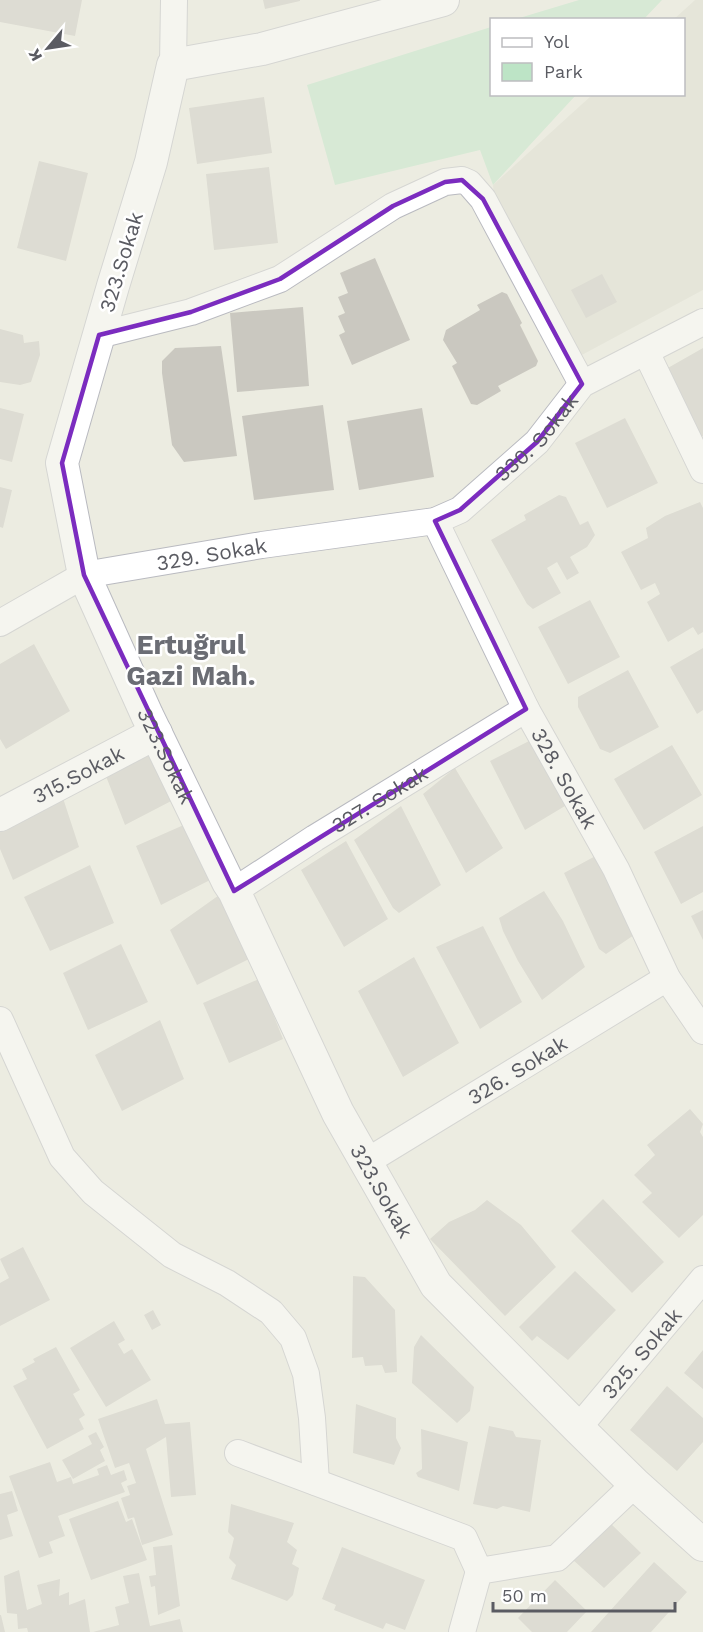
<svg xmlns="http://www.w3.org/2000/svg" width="703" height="1632" viewBox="0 0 703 1632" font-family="'Work Sans',sans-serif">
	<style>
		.education { fill: #dcdccf }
		.green { fill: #bde4c6 }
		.building { fill: #cac8c0 }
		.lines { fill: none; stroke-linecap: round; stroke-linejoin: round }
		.minor-casing { stroke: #b9bac0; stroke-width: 28 }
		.tertiary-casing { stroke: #b9bac0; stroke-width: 34 }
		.minor { stroke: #fff; stroke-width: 26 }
		.tertiary { stroke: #fff; stroke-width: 32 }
		.marked { fill: none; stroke: #7b2cbf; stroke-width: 4.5; stroke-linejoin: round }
		.labels { text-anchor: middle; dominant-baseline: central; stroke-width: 5; stroke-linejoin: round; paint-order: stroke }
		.street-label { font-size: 21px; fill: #5a5b62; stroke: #fff }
		.district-label { font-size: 27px; font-weight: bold; fill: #6b6d74; stroke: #fff }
	</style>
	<rect width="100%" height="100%" fill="#ecece1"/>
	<!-- education -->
	<path class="education" d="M695 0H703V290L580 356 495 207 493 185 592 95 684 94V20L674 19Z"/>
	<!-- green -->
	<path class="green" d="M579 0H662L644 19H516Z
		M491 27 492 94 576 95 493 185 480 150 335 185 307 85Z"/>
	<!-- building -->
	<path class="building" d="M0 0H82L75 36 0 22Z
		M263 0H300V1L265 9Z
		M264 97 272 153 197 164 189 108Z
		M39 161 88 173 66 261 17 248Z
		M269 167 278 243 214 250 206 174Z
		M375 258 410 340 352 365 339 335 345 332 338 316 345 313 338 297 348 293 340 273Z
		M602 274 617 302 586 318 571 290Z
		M502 292 507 294 522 323 520 325 538 361 536 366 498 386 501 391 477 405 471 404 452 366 457 363 443 340 446 330 480 310 477 305Z
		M303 307 309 386 237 392 230 313Z
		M0 329 23 335 24 343 39 341 40 355 31 382 20 385 0 382Z
		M221 346 237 456 184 462 172 445 162 373V361L175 348Z
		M703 348V436L696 440 659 373Z
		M323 405 334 490 254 500 242 416Z
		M0 408 24 414 12 462 0 459Z
		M422 408 434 477 359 490 347 421Z
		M625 418 658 483 607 508 575 443Z
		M0 487 12 490 3 528 0 527Z
		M559 495 566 497 580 525 588 521 595 535 587 547 570 557 579 573 567 580 557 562 547 568 561 593 533 609 527 604 491 540 526 520 524 515Z
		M700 502 703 508V632L698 635 693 627 668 642 647 602 660 594 655 583 641 590 621 552 648 538 646 528 665 516Z
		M590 600 620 657 568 684 538 627Z
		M34 644 70 711 6 749 0 739V664Z
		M703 648V710L697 714 670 667Z
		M628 670 659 727 610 753 600 749 578 707V697Z
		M151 739 177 798 125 825 102 766Z
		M533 739 570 803 525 830 490 761Z
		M672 745 702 795 644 830 614 779Z
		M455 768 503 848 466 873 423 794Z
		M62 795 79 847 13 880 0 849V826Z
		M401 806 441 885 399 913 393 908 354 840Z
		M186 824 212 879 161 905 136 846Z
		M703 826V892L681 904 654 852Z
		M346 841 388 919 344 947 301 870Z
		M601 853 637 933 606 954 599 949 564 873Z
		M90 865 114 923 50 951 24 897Z
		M544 891 563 921 585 967 542 1000 518 961 503 931 499 918Z
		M222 893 251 958 197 985 170 930Z
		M703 910V940L691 916Z
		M483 926 522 1002 480 1029 436 947Z
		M121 944 148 1002 88 1030 63 973Z
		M414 957 459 1043 403 1077 358 991Z
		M259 979 283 1039 229 1063 203 1003Z
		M160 1020 184 1079 122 1111 95 1055Z
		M690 1109 703 1124 700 1132 703 1137V1215L679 1238 642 1202 652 1193 634 1175 655 1155 647 1145Z
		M603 1199 664 1262 632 1293 571 1231Z
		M487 1200 521 1225 556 1267 505 1316 430 1239 449 1222 475 1210Z
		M23 1247 50 1300 0 1326V1283L9 1278 0 1259Z
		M575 1271 616 1310 568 1360 537 1336 532 1341 519 1327Z
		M353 1276 365 1277 395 1310 397 1372 385 1373 382 1365 365 1366 363 1357 352 1358Z
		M153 1310 161 1325 152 1330 144 1315Z
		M114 1321 125 1340 118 1344 124 1354 132 1349 151 1380 106 1407 70 1348Z
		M421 1335 474 1387 470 1411 457 1423 412 1383 414 1347Z
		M56 1347 80 1390 73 1394 85 1415 79 1419 84 1429 47 1449 13 1386 27 1379 22 1369 35 1362 33 1359Z
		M703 1350V1389L684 1373Z
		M667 1386 703 1418V1442L677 1471 630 1430Z
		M157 1399 165 1424 190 1422 196 1495 171 1497 166 1437 146 1449 173 1535 142 1545 134 1517 142 1515 128 1519 121 1498 130 1495 127 1486 136 1483 129 1463 115 1468 98 1419Z
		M356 1404 396 1418V1438L401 1448 394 1465 353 1453Z
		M489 1426 513 1431 516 1437 541 1440 530 1512 503 1506 497 1509 473 1504Z
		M421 1429 468 1442 459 1491 418 1477 416 1473 422 1469Z
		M96 1432 104 1447 100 1450 105 1461 73 1479 62 1460 92 1444 88 1436Z
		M50 1462 57 1482 71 1477 73 1484 99 1475 97 1469 107 1465 111 1475 124 1470 127 1480 121 1483 125 1492 58 1516 65 1536 49 1542 53 1553 39 1558 9 1476Z
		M12 1491 18 1511 7 1515 13 1536 0 1540V1494Z
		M118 1501 126 1522 132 1519 147 1560 91 1580 69 1519Z
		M231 1504 294 1523 287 1542 297 1550 292 1564 299 1568 293 1595 287 1601 231 1579 236 1565 229 1558 234 1538 228 1532Z
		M608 1521 641 1553 604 1588 572 1559Z
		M172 1545 180 1606 158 1615 155 1586 151 1587 149 1576 156 1575 153 1547Z
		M342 1547 425 1580 405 1630 386 1623 383 1629 334 1610 336 1605 322 1599Z
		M654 1562 687 1592 651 1632H591Z
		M19 1570 27 1610 42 1604 37 1585 60 1579 59 1596 69 1592V1605L85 1599 90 1632H28L27 1628 18 1629 17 1614 7 1613 4 1576Z
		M139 1573 150 1626 180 1619 183 1632H93L119 1625 115 1607 129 1603 123 1576Z
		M555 1580 587 1611 567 1632H532L518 1618Z
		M0 1615H1L5 1632H0Z"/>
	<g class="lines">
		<defs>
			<g id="minor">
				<path d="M173 65 174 0"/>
				<path d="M99 335 191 312 280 279 393 206 445 182 462 180 469 183 483 199 582 384"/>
				<path d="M646 352 703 470"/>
				<path id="s1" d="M435 521 526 709 616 869 667 978 703 1031"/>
				<path id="s2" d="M0 623 84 575 262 545 435 521 460 510 537 442 582 384 703 322"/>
				<path id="s3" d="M234 891 315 838 526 709"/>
				<path d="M0 1020 62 1157 93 1192 172 1255 227 1283 271 1312 293 1338 306 1374 312 1418 316 1482"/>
				<path id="s4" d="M366 1162 667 978"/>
				<path id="s5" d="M578 1428 703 1279"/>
				<path d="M238 1453 464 1538 479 1571"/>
				<path d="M462 1632 479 1571 557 1558 635 1484"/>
			</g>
			<g id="tertiary">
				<path id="s6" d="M443 0 262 49 173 65 151 162 113 286 62 463 84 575 147 715 228 882 234 891 338 1113 436 1285 578 1428 635 1484 703 1545"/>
				<path id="s7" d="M0 815 156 733"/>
			</g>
		</defs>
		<!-- minor casing -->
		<use href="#minor" class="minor-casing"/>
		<!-- tertiary casing -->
		<use href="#tertiary" class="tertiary-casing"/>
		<!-- minor -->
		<use href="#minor" class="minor"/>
		<!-- tertiary -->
		<use href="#tertiary" class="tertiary"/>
	</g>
	<!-- marked area -->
	<path d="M0 0H703V1632H0ZM462 180 483 199 582 384 537 442 460 510 435 521 526 709 234 891 84 575 62 463 99 335 191 312 280 279 393 206 445 182Z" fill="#ecece1" fill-opacity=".55" fill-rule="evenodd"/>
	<path class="marked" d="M462 180 483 199 582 384 537 442 460 510 435 521 526 709 234 891 84 575 62 463 99 335 191 312 280 279 393 206 445 182Z"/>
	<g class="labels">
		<!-- street labels -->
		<g class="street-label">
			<text transform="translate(121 262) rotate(-73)">323.Sokak</text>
			<text stroke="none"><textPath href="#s2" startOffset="585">330. Sokak</textPath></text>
			<text stroke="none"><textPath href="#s2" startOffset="226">329. Sokak</textPath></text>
			<text stroke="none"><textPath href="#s6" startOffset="1004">323.Sokak</textPath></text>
			<text stroke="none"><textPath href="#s7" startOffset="88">315.Sokak</textPath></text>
			<text stroke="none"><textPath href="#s1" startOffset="288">328. Sokak</textPath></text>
			<text stroke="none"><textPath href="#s3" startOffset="172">327. Sokak</textPath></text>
			<text stroke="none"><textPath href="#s4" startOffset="177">326. Sokak</textPath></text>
			<text stroke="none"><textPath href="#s6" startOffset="1490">323.Sokak</textPath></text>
			<text stroke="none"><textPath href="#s5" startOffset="98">325. Sokak</textPath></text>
		</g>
		<!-- district labels -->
		<g class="district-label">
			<text x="191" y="645">Ertuğrul<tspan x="191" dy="31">Gazi Mah.</tspan></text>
		</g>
	</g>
	<!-- legend -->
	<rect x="490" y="18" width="195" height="78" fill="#ffffff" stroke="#bdbdc0" stroke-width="1.5"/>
	<rect x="502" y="38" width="30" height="9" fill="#ffffff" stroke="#bdbdc0" stroke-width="1.5"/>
	<text x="544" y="48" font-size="18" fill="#5a5b62">Yol</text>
	<rect x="502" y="63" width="30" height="18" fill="#bde4c6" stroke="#bdbdc0" stroke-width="1.5"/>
	<text x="544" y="78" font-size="18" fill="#5a5b62">Park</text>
	<!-- north arrow -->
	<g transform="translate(48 48) rotate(241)" stroke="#ffffff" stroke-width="4.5" paint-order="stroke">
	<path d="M0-4.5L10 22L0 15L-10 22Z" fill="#5a5b62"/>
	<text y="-9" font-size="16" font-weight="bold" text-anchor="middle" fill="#5a5b62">K</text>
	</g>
	<!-- scale -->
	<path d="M493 1602v9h182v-9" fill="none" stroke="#5a5b62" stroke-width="3"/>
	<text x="502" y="1602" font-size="18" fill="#5a5b62" stroke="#ffffff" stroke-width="4.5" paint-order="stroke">50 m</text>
</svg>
